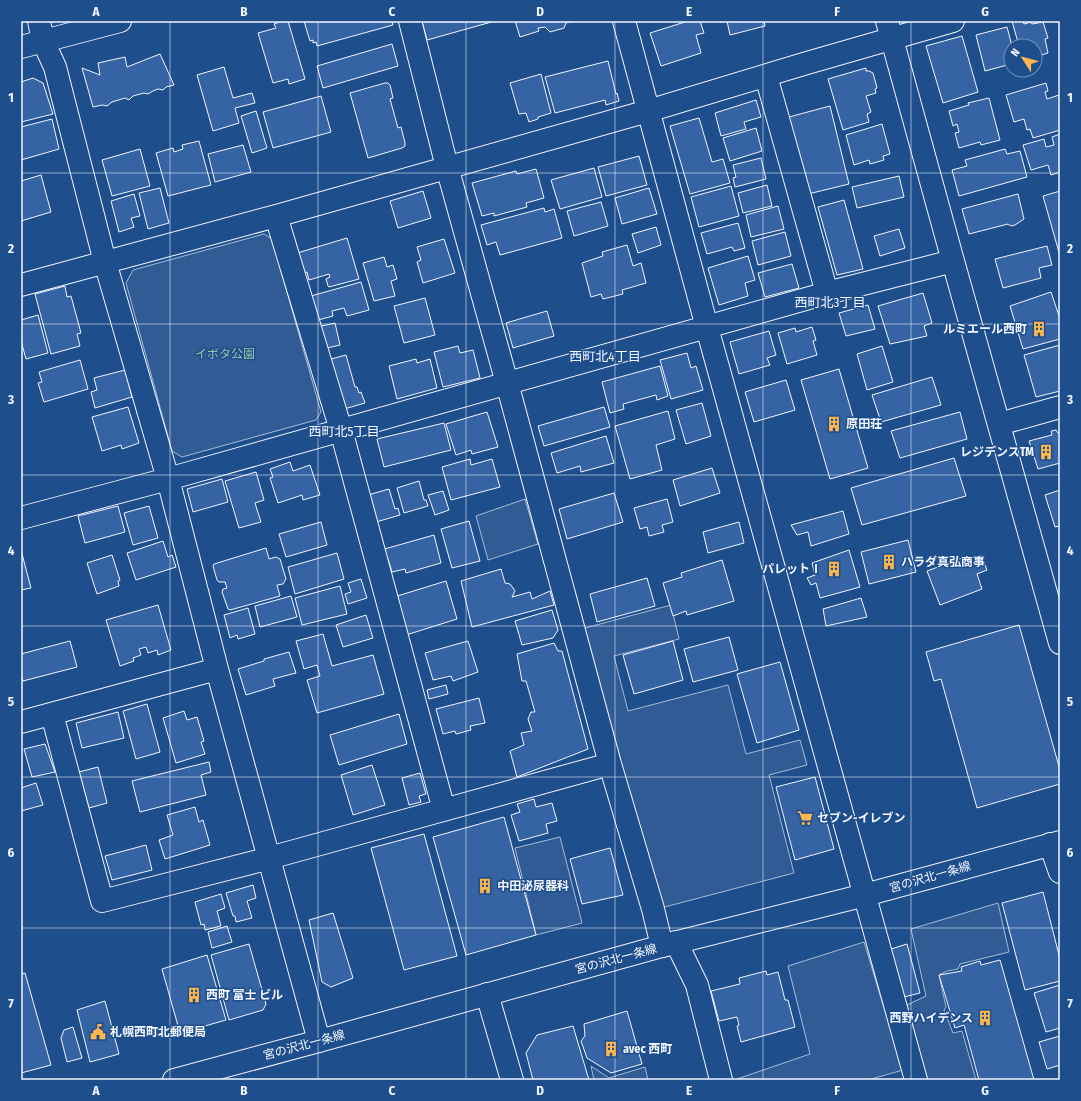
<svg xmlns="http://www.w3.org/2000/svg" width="1081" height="1101" viewBox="0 0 1081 1101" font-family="'Fira Sans Condensed','Noto Sans JP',sans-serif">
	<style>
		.built { fill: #305b95; stroke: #a8bbd7 }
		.building { fill: #3563a3; stroke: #f2f6ff }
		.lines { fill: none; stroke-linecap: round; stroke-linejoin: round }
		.minor-casing { stroke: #f2f6ff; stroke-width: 24 }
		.tertiary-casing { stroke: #f2f6ff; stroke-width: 24 }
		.primary-casing { stroke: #f2f6ff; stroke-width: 24 }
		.minor { stroke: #1f4e8c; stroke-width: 22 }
		.tertiary { stroke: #1f4e8c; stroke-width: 22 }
		.primary { stroke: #1f4e8c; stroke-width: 22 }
		.grid { fill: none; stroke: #f2f6ff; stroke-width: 1; stroke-opacity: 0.55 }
		.labels { text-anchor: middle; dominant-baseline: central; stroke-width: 3; stroke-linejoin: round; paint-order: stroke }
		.poi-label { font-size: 12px; font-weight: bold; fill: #f2f6ff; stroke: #1f4e8c; text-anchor: start }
		.park-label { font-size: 12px; fill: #97c8a6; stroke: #1f4e8c }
		.street-label { font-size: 12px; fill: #f2f6ff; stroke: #1f4e8c }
		.neighbourhood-label { font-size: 13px; fill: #f2f6ff; stroke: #1f4e8c }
		.neatline { fill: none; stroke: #f2f6ff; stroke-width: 1.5 }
		.grid-label { font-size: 13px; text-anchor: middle; font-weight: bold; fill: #f2f6ff }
	</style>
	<rect width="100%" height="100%" fill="#1f4e8c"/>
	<!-- built -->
	<path class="built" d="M264 234 272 239 321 412 316 420 182 457 172 451 126 283 133 270Z
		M525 499 538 544 488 560 476 516Z
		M671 605 679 639 614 656 628 711 728 685 746 754 800 740 807 765 769 775 794 873 657 909 585 628Z
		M560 837 582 923 536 935 515 848Z
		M998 903 1009 952 960 964 958 969 947 971 939 975 946 1007 944 1010 953 1033 962 1031 976 1080H927L907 1005 926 996 911 929Z
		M864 942 903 1070 868 1080H737V1079L810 1054 788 966Z
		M591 1066 609 1078 645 1067 648 1080H594Z"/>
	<!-- building -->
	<path class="building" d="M283 21H288L305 79 289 84 288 79 273 83 258 33 276 28 274 24Z
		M304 21H392L393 25 317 46 316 42 313 43V40L310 41Z
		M422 21H495L427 40Z
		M515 21H572L566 23 564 28 550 32 545 27 538 28 539 31 520 37Z
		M688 21H700L704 33 696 35 701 53 661 66 650 33Z
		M727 21H764L765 26 730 35Z
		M1012 21H1023L1024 24 1031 22 1032 24 1043 22 1048 38 1045 39 1048 53 1035 57V46H1019Z
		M1007 27 1012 46 1011 64 985 71 976 35Z
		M962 36 978 92 943 103 926 46Z
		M392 44 398 66 323 88 317 66Z
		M160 54 174 85 166 87 163 90 158 89 153 91 148 94 144 93 133 96 129 100 125 98 112 102 107 106 102 105 93 107 82 68 100 75 98 63 125 57 127 67Z
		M608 61 616 94 617 93 619 101 606 105 605 100 555 113 545 77Z
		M224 67 233 98 252 93 255 103 235 108 239 123 213 131 197 75Z
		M866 68V71H869L873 73 877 88 875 89 876 93 866 96 871 112 867 114 869 122 843 130 828 79Z
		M541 74 551 113 538 117V119L529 122 526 113 519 114 510 83Z
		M33 78 43 83 53 114 21 122V82Z
		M385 83H388L390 85 393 98 390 99 398 128 401 127 405 143V146L402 148 368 158 350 93Z
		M1046 83 1048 91 1045 92 1047 99 1059 95 1060 97V120H1059L1060 130 1033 138 1030 129 1027 130 1024 119 1014 122 1006 95Z
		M321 96 331 132 273 148 263 112Z
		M989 98 1000 140 981 145 980 142 959 148 955 133 959 132 957 124 953 126 949 111 969 105 968 103Z
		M756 100 761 117 744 122 746 129 721 136 715 113Z
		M830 106 849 184 808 194 789 117Z
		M256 111 267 148 252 153 241 116Z
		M699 118 712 162 723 159 730 183 690 194 670 126Z
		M52 119 59 149 21 160V127Z
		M882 124 890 154 883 156 884 160 870 164 869 160 854 165 846 135Z
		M756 128 762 151 730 161 723 138Z
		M1060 134V172L1051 175 1048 165 1031 170 1023 145 1044 139 1046 147 1054 145 1052 137Z
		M199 141 211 185 168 196 156 153 173 148 174 152 183 149 182 145Z
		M243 145 251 172 215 182 208 154Z
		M140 149 150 186 112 196 102 160Z
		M1005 149 1007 154 1020 151 1027 177 959 196 952 170 967 166 965 160Z
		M639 156 647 185 606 196 598 167Z
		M761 158 766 179 735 187 733 178 736 177 733 165Z
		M594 168 602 197 560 209 551 180Z
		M536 169 544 198 526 203 527 207 494 216V213L482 216 472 183 516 171 517 174Z
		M41 175 51 212 21 221V181Z
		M899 176 904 197 857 208 852 187Z
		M767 185 772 206 743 213 738 193Z
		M731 186 739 216 699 227 691 197Z
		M160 188 169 223 148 229 139 193Z
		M649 188 657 214 622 224 615 198Z
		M423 191 431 218 398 228 390 201Z
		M1060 191V256L1043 196Z
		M134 194 140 216 131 218 134 227 119 232 111 201Z
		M1018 194 1024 219 1015 225 1011 226 1008 224 969 234 962 209Z
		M844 200 863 269 837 275 818 207Z
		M601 202 608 226 574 236 567 211Z
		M778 206 784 229 751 237 746 215Z
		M544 208 545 212 554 209 562 238 500 255 496 242 487 245 481 225Z
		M738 223 745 248 734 251 732 247 707 254 701 233Z
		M656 227 661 245 638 253 632 234Z
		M899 229 905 248 880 256 874 236Z
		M785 232 791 256 758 265 752 241Z
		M347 238 359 279 329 287 328 286 326 279 330 277 329 274 309 280 307 272 300 274 294 254Z
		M444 239 455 273 423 283 417 262 421 260 417 247Z
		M627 245 633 266 641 263 646 283 622 290 623 294 603 299 601 294 591 297 582 263 603 256 602 252Z
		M1047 246 1052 265 1039 268 1041 278 1003 288 995 259Z
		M748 256 755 280 745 283 748 296 719 305 708 268Z
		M384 257 387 267 393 265 397 279 391 281 395 296 374 301 363 263Z
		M792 264 799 288 765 297 758 273Z
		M361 282 369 310 347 316 344 308 332 311 333 316 318 320 311 296Z
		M65 286 67 297 71 296 81 333 77 334 80 346 51 354 35 294Z
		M1051 292 1060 319V339L1023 349 1010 306Z
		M923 293 932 323 924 326 927 336 890 344 878 306Z
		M425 298 435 335 404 343 394 306Z
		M868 305 875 329 846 336 839 313Z
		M547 311 554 336 513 348 506 323Z
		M38 315 48 353 26 359 21 341V320Z
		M335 323 340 345 323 349 317 327Z
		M812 327 816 340 813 341 817 355 787 364 778 333 795 328 796 332Z
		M769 331 776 355 767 358 770 365 739 374 730 342Z
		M1060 345V391L1036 397 1024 355Z
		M458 346 460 353 473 350 480 378 443 387 434 352Z
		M882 346 893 382 867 390 857 354Z
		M687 353 691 368 696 366 703 390 671 399 660 360Z
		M346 355 355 387H357L359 393 361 392 365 403 337 411 324 361Z
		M416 359 417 363 430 359 437 388 397 399 389 366Z
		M80 360 88 389 44 402 38 383 42 382 39 372Z
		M660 366 668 396 657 400 656 395 623 404 624 409 610 413 602 382Z
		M839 369 868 468 830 479 801 380Z
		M125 370 132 397 95 408 91 392 97 390 94 378Z
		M932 377 941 405 881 422 872 395Z
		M786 380 795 410 754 422 745 392Z
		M702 403 711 436 686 444 676 410Z
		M128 407 139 443 122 449 121 445 102 451 92 417Z
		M604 407 610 427 544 446 538 426Z
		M668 411 675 439 656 445 662 470 630 479 615 426Z
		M487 412 498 447 472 454 471 450 456 455 446 424Z
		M960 412 967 439 900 458 891 431Z
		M444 423 451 450 384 467 377 439Z
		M1056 430 1058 433 1060 432V463L1038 469 1029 441 1052 435 1051 431Z
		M606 436 614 463 581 472 580 466 557 473 551 453Z
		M954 458 966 496 862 525 851 488Z
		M470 459 471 465 492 459 500 487 451 500 442 467Z
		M290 462 293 471 310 465 320 495 303 500 302 495 278 503 270 478 273 477 270 469Z
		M712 468 720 493 680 506 673 480Z
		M256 472 264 500 255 503 261 522 239 528 225 481Z
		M222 479 228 502 193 512 187 489Z
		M419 481 424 500H426L428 506 404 513 397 488Z
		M389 489 395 509 398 508 400 515 376 522 368 495Z
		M1060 490V526L1055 527 1045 495Z
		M443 491 449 510 435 515 428 495Z
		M614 493 623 522 567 539 559 509Z
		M667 499 673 522 662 525 664 532 649 536 647 527 640 529 634 508Z
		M118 506 125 532 85 543 78 516Z
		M149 506 158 538 133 545 124 513Z
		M843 511 849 534 811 546 808 532 797 535 791 525Z
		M469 521 480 561 452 568 441 529Z
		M321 522 327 545 286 557 279 534Z
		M739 522 744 543 708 553 703 532Z
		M434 535 441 563 406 573 405 569 392 572 388 559 384 560 381 550Z
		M908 540 916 572 869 584 861 552Z
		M163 541 168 557 172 555 176 567 136 580 127 553Z
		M266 548 269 559 276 557 280 559 286 579 283 584 277 585 280 596 230 610 228 609 222 592 223 589 227 588 225 582H219L217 580 213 566 214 564Z
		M849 550 860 587 820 598 816 583 811 585 807 578 815 575 812 563Z
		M337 553 344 579 295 594 288 567Z
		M22 554 31 588 21 590V555Z
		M112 555 120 580 118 581 119 586 97 594 87 563Z
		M981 555 987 570 977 574 982 589 940 605 927 571 965 557 967 561Z
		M722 560 734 601 687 615 686 611 673 616 663 583 682 577 681 573Z
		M501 569 505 583 510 584 513 588 515 591 512 597 530 592 532 599 550 591 554 605 472 627 461 581Z
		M647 578 655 606 597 622 590 594Z
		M361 579 367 598 348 604 345 594 351 592 348 583Z
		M446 581 457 619 406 635 394 597Z
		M340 586 347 614 302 625 295 598Z
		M291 596 297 617 260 627 255 606Z
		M861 598 867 617 826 626 823 609Z
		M158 605 171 650 158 655 157 650 148 653 146 647 139 649 141 655 133 658 134 661 120 666 106 620Z
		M248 608 255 634 238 639 237 635 230 638 224 615Z
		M552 610 558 630 553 638 522 645 515 621Z
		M366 615 373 638 343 647 336 625Z
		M1019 625 1060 770V784L977 808 941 679 934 681 926 652Z
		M323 634 332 666 373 655 384 694 317 713 307 680 320 676 317 665 304 669 296 641Z
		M729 637 738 670 693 682 684 649Z
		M70 641 77 667 23 681 21 675V654Z
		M468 641 478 672 453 681 451 676 433 680 425 653Z
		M673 641 683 680 634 694 623 655Z
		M554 643 558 651H562L588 749 517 777 510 751 524 745 521 733 532 731 528 719 531 712H535L526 681H522L517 654Z
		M289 652 296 673 273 679 275 686 246 695 238 669 264 661V659Z
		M780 662 799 730 757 743 737 674Z
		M446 685 448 694 429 699 427 690Z
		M479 698 485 723 470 726 471 730 456 734 455 731 443 734 436 709Z
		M147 704 160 752 136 759 123 711Z
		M184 711 187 720 197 717 204 741 201 742 205 754 176 763 163 718Z
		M118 712 124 738 82 748 76 723Z
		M399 714 407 744 339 765 330 735Z
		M45 744 55 772 32 777 24 749Z
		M209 762 211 772 201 775 206 795 140 812 132 781Z
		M372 765 385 805 353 815 341 775Z
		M98 767 107 803 89 808 79 772Z
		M420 773 426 794 419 796 421 802 409 805 402 778Z
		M815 777 834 849 795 860 776 787Z
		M36 783 43 805 21 811V788Z
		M534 799 536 807 552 803 557 821 546 824 548 833 519 841 511 815 520 812 517 804Z
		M195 807 199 822 203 820 210 845 165 859 159 840 173 835 167 815Z
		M504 817 536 935 466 955 433 837Z
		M424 834 457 956 404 970 371 848Z
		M146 845 152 870 112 880 105 856Z
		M610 848 623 895 582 904 570 859Z
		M253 885 256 898 247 901 252 918 236 922 235 916H233L226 893Z
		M1043 892 1060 959V981L1025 990 1002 903Z
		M221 894 225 908 217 911 221 926 205 930 204 924 201 925 195 902Z
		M333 913 353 978 331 987 322 982 309 920Z
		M227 926 232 942 212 948 208 932Z
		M249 944 266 1004 263 1010 229 1020 211 955Z
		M907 944 920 993 904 997 891 949Z
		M207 955 226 1020 180 1033 162 969Z
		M1000 960 1034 1080H979L964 1025 955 1028 939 975 962 971 961 967 980 961 981 965Z
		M766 971 767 975 778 972 785 1000H788L795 1027 741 1042 737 1026 739 1025 737 1017 719 1021 711 991 740 984 739 978Z
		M25 973 51 1065 21 1073V974Z
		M1060 985V1028L1046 1032 1034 993Z
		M105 1001 119 1054 90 1062 77 1010Z
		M627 1011 642 1064 611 1073 587 1058 581 1041 585 1036 584 1024Z
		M573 1026 589 1080H533L526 1053 537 1035Z
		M73 1027 82 1058 67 1062 61 1038 64 1030Z
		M1060 1036V1065L1047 1069 1039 1042Z"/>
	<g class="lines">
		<defs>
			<path id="minor" d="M39 21 43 41 55 67 105 262 168 479 217 669 319 1041
				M410 21 447 167 507 383 610 764 653 909 662 946
				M624 21 711 342 916 1080
				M887 21 953 261 1060 643
				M766 76 827 293
				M276 216 341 430 444 810
				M21 285 276 216 648 111 807 63 953 21
				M999 424 1060 407
				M21 518 168 479 827 293 953 261
				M52 714 102 901 262 860 610 764
				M21 722 217 669
				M1050 844 1060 872
				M676 942 697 985 721 1080
				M487 994 512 1080"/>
			<path id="tertiary" d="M21 47 120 21"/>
			<path id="primary" d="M174 1080 319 1041 662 946 865 895 1060 842"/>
		</defs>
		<!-- minor casing -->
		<use href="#minor" class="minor-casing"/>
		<!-- tertiary casing -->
		<use href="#tertiary" class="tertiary-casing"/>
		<!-- primary casing -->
		<use href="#primary" class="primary-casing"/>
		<!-- minor -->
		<use href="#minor" class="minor"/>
		<!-- tertiary -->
		<use href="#tertiary" class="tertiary"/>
		<!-- primary -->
		<use href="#primary" class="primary"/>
	</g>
	<!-- grid -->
	<path class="grid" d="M170 21V1080M318 21V1080M466 21V1080M615 21V1080M763 21V1080M911 21V1080M21 173H1060M21 324H1060M21 475H1060M21 626H1060M21 777H1060M21 928H1060"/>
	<!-- icons -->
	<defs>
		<symbol id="building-bare" viewBox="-9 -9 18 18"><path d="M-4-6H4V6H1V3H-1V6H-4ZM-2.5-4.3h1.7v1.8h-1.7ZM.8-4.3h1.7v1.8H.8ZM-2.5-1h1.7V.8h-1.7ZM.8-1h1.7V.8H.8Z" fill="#ffb74d" stroke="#1f4e8c" stroke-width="2.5" paint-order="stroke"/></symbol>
		<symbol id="supermarket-bare" viewBox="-9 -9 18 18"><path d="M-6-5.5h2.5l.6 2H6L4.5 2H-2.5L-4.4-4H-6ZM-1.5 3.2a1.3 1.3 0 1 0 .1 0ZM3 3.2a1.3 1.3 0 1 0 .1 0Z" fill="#ffb74d" stroke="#1f4e8c" stroke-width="2.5" paint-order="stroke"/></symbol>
		<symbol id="civic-bare" viewBox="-9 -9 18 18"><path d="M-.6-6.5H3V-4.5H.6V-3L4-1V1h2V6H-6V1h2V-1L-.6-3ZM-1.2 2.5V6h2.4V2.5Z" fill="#ffb74d" stroke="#1f4e8c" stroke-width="2.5" paint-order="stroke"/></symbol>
	</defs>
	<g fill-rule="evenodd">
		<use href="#building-bare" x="1028" y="318" width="22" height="22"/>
		<use href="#building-bare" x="823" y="413" width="22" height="22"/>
		<use href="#building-bare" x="1035" y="441" width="22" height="22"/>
		<use href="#building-bare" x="878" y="551" width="22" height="22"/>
		<use href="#building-bare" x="823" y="558" width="22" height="22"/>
		<use href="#supermarket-bare" x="794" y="807" width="22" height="22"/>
		<use href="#building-bare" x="474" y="875" width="22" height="22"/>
		<use href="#building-bare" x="183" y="984" width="22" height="22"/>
		<use href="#building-bare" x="974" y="1007" width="22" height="22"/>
		<use href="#civic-bare" x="87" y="1021" width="22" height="22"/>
		<use href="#building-bare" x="600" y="1038" width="22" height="22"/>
	</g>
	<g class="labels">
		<!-- poi labels -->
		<g class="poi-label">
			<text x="1027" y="329" text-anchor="end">ルミエール西町</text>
			<text x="846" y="424">原田荘</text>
			<text x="1034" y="452" text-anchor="end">レジデンスTM</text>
			<text x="901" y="562">ハラダ真弘商事</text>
			<text x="822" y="569" text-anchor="end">パレットⅠ</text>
			<text x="817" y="818">セブン-イレブン</text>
			<text x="497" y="886">中田泌尿器科</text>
			<text x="206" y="995">西町 富士 ビル</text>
			<text x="973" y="1018" text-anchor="end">西野ハイデンス</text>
			<text x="110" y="1032">札幌西町北郵便局</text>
			<text x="623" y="1049">avec 西町</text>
		</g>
		<!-- park labels -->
		<g class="park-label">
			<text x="225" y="354">イボタ公園</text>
		</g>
		<!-- street labels -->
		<g class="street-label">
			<text transform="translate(930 877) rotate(-16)">宮の沢北一条線</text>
			<text transform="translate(616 959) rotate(-15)">宮の沢北一条線</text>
			<text transform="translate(304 1045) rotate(-15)">宮の沢北一条線</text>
		</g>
		<!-- neighbourhood labels -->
		<g class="neighbourhood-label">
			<text x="830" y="302">西町北3丁目</text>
			<text x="605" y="356">西町北4丁目</text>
			<text x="344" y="431">西町北5丁目</text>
		</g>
	</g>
	<!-- border -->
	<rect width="1081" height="1101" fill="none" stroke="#1f4e8c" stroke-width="44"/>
	<!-- north arrow -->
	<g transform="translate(1023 58) rotate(306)"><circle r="19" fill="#1f4e8c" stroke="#7391ba"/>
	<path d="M0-3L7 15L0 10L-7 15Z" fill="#ffb74d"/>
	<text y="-6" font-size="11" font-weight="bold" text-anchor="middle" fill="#f2f6ff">N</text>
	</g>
	<rect x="22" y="22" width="1037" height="1057" class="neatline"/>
	<g class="grid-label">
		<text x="96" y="16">A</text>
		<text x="244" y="16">B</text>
		<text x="392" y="16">C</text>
		<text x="540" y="16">D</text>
		<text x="689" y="16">E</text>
		<text x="837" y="16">F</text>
		<text x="985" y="16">G</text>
		<text x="11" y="102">1</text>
		<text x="1070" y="102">1</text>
		<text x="11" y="253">2</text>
		<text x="1070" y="253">2</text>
		<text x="11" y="404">3</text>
		<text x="1070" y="404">3</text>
		<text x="11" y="555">4</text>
		<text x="1070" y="555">4</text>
		<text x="11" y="706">5</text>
		<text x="1070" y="706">5</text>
		<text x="11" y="857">6</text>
		<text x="1070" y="857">6</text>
		<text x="11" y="1008">7</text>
		<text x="1070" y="1008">7</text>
		<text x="96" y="1095">A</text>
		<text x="244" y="1095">B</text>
		<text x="392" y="1095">C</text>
		<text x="540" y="1095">D</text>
		<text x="689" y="1095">E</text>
		<text x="837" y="1095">F</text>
		<text x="985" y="1095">G</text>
	</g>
</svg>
